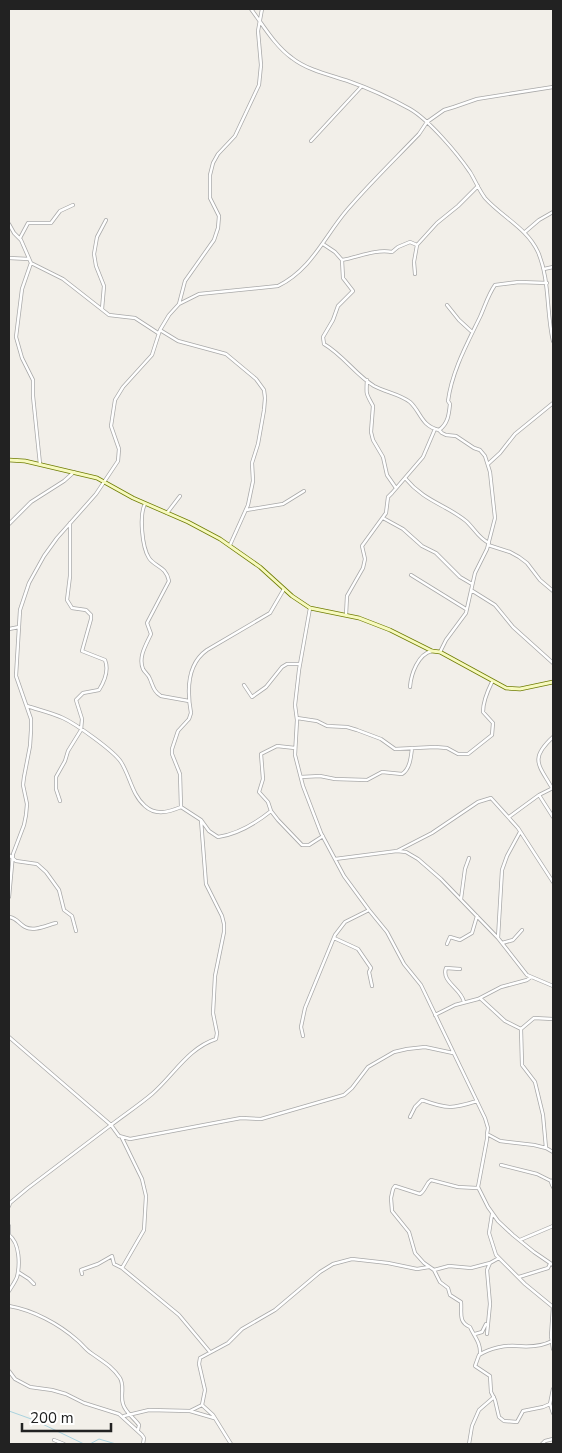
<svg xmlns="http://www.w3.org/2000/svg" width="562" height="1453" viewBox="0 0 562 1453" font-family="'Nunito Sans',sans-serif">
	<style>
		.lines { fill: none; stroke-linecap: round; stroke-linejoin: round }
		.stream { stroke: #aad3df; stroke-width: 1 }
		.street-casing { stroke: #a9a9a9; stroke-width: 4 }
		.secondary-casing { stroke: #707d05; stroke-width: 4.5 }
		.street { stroke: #fff; stroke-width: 2.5 }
		.secondary { stroke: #f7fabf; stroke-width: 3 }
	</style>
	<rect width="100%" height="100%" fill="#f2efe9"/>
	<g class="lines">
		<!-- stream -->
		<path class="stream" d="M9 1411 34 1420 84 1444
			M90 1444 99 1439 116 1444"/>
		<defs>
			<path id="street" d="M251 9C263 25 275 46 292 58 307 70 330 75 348 81 368 88 392 99 410 109 429 120 457 153 470 172 475 180 479 190 485 198 502 217 527 228 538 252 550 280 546 311 553 341
				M311 141 361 87
				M9 224 14 233 21 240 31 263 63 279 109 315 135 318 158 333
				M525 232 539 220 553 212
				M20 238 28 223H51L60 211 73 205
				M323 244 335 252 342 260C359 257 375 249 392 252L398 247 410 242 417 245
				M9 258 29 259
				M342 260 343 278 353 291 338 306 333 320 323 337 324 344C343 355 356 375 374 386 385 392 400 394 410 402 421 412 421 426 439 430L442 433 446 435 456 436 474 448 480 450 485 456 490 472 495 518 487 549 475 573 466 613 446 640 440 652
				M31 263 22 289 16 337 22 358 33 380V396L40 464
				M544 269 553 267
				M415 274 414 262 417 245 437 223 458 206 478 186
				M179 304 199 294 278 286C312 269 324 237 347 210 370 183 395 159 419 134L427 122 444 110 454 107 477 99 553 87
				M447 305 459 320 471 331
				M102 309 104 286 96 266 94 254 97 237 106 220
				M160 330 178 341 226 354 256 379 264 390 265 398 264 410 258 444 252 463 253 481 248 505 230 545
				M367 380C366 395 366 393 373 406L371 432 373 440 383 457 387 475 396 488
				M439 430C448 424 449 414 450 404L448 401C452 371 467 344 480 317 485 306 488 295 495 285L519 282 547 283
				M488 464 500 453 515 434 553 403
				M405 478C425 502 445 504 466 521 474 528 479 539 489 543
				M145 504C139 515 142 547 149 558 155 567 166 566 169 581L147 623 151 634C146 645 138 657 143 669 145 673 149 675 150 679 153 686 154 692 161 696L189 701
				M246 510 283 504 304 491
				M167 513 180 496
				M383 518 403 529 422 546 436 553 460 577 472 584
				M9 524 31 502 64 481 74 472
				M488 545 510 552 519 557 527 563 540 580 553 591
				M411 575 466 609
				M471 590 495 605 513 627 553 663
				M310 608 299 670 295 705 297 720 295 755 303 786 321 833 344 876 369 910 387 932 404 964 421 985 485 1118 488 1128 487 1134 500 1141 534 1145 546 1148 553 1152
				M346 615 347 596 363 568 365 559 362 546 386 513 388 497 392 493 423 457 435 429
				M9 629 19 627
				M244 685 252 697 266 687 282 667 287 664H300
				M410 687C411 674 418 654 432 651
				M27 706C39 710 52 713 63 718 76 724 114 751 121 762 130 776 132 795 145 806 156 816 169 812 181 807
				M297 718 317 721 327 726 347 727 357 730 381 739 395 749 435 747 447 748 458 754H468L492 735 493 723 483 712C483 701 487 692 492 682
				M295 748 277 746 261 754 263 779 259 792 268 802 271 811 278 820 302 845H309L323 836
				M301 777 320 776 335 779 367 780 382 772 402 774C410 769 411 757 412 748
				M552 788C539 765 529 759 553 737
				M539 795 553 788
				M60 801 56 789V777L65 761 68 751 81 730 82 719 76 700 83 693 99 690C104 682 109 670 105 660L82 651 91 619V615L86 610 72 608 67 600 70 576V523
				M181 807 180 774 172 754V749L178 731 189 719 191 713C187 691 187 664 207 650L270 613 284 589
				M181 807 201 820 209 831 218 837C238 834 256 823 271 811
				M509 817 539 795 553 817
				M397 851 406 852 418 859 441 879 498 938 527 975 553 986
				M9 855 16 861 37 864 46 872 59 890 64 910 72 916 76 931
				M335 859 397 851 432 833 478 802 491 798 518 828 553 882
				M9 897 13 854 24 825 26 815 27 804 23 785 24 777 30 746 31 730V719L16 676 20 610 29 583 44 556 57 538 96 494 118 461 119 449 111 426 115 400 123 387 152 355 160 330 169 315 179 304 185 281 214 240 218 228 219 216 210 198V175L213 163 218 154 235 136 259 85 261 65 258 31 262 9
				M461 899 465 869 469 858
				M9 917C17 918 18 923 25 927 34 932 47 925 56 923
				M334 938 358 949 371 968 369 972 372 986
				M498 938 502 870 507 856 520 832
				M502 943 513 940 522 930
				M447 944 450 937 460 940 472 933 477 916
				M460 969 446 968C441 982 461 988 464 1002
				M480 998 505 1021 521 1029
				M435 1015 455 1005 478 999 501 987 527 980 531 977
				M303 1036 301 1027 305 1008 335 935 345 922 369 910
				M9 1037 111 1125C124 1115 139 1105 152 1094 173 1076 188 1048 216 1039L217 1033 213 1013 215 976 224 932V924L222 916 206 884 201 820
				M410 1117 415 1107 422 1100C447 1109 452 1109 477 1101
				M487 1134V1139L478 1187 488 1207 498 1221 513 1235 534 1252 553 1265
				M546 1148 543 1115 535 1082 522 1065 521 1029 534 1018 553 1019
				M501 1165 537 1174 551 1181 552 1185
				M553 1180 551 1182 553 1187
				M9 1206 10 1203 28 1188 111 1125 119 1136 130 1139 241 1118 261 1119 344 1095 352 1088 368 1067 394 1052 407 1049 425 1047 453 1053
				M492 1214 489 1233 496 1255 525 1284 553 1307
				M9 1226V1235
				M9 1235C20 1243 20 1265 17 1277 15 1282 12 1286 9 1291
				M520 1240 553 1226
				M122 1268 144 1230 146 1196 142 1179 122 1138
				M434 1270 424 1263 415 1253 409 1232 392 1211 391 1198 393 1189 395 1186 420 1194C426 1190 426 1183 431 1180L458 1187 477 1188 478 1187
				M18 1272 29 1279 34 1284
				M82 1274 81 1270 98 1264 112 1256 114 1264 122 1268 179 1315 210 1352
				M519 1277 548 1268 550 1264
				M9 1306C33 1310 59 1324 77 1340 82 1344 86 1350 91 1353 102 1361 112 1366 120 1378 125 1387 120 1395 123 1404 125 1412 134 1418 139 1425L138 1430
				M553 1307 551 1336 553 1349
				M475 1334 482 1332 486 1324
				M487 1334 490 1304 487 1270 490 1263 499 1258
				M480 1354C481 1343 474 1336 470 1327 458 1322 462 1313 461 1302L450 1295 448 1288 440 1282 434 1270 449 1266 471 1268 490 1263
				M9 1371 15 1379 30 1387 52 1390 66 1394 84 1403 119 1414 142 1435 144 1438 143 1444
				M553 1389 550 1404 553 1413
				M550 1404 543 1407 523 1411 517 1422 504 1421 499 1417 495 1400 491 1392 490 1376 475 1366 479 1355C490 1348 505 1345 517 1346 529 1347 541 1347 552 1341
				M202 1405 205 1390 199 1364 200 1358 228 1343 242 1329 275 1310 320 1272 333 1264 352 1259 388 1263 417 1269 429 1267
				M202 1405 213 1415 231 1444
				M190 1411 202 1405
				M124 1416 149 1410 190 1411 214 1418
				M54 1440 64 1444
				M469 1444 472 1426 479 1410 494 1397
				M542 1444 545 1441 553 1439"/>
			<path id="secondary" d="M9 460 25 461 97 478 133 498 188 522 220 539 260 567 292 596 310 608 359 618 390 630 432 651 440 652 506 688 520 689 553 682"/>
		</defs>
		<!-- street casing -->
		<use href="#street" class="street-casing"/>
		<!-- secondary casing -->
		<use href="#secondary" class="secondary-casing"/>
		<!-- street -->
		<use href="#street" class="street"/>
		<!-- secondary -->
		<use href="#secondary" class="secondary"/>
	</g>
	<!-- border -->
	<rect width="562" height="1453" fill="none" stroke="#222222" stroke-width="20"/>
	<!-- scale -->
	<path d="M22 1423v8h89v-8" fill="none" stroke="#222222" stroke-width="2.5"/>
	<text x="30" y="1423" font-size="15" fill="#222222" stroke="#ffffff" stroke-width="4" paint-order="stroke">200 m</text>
</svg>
